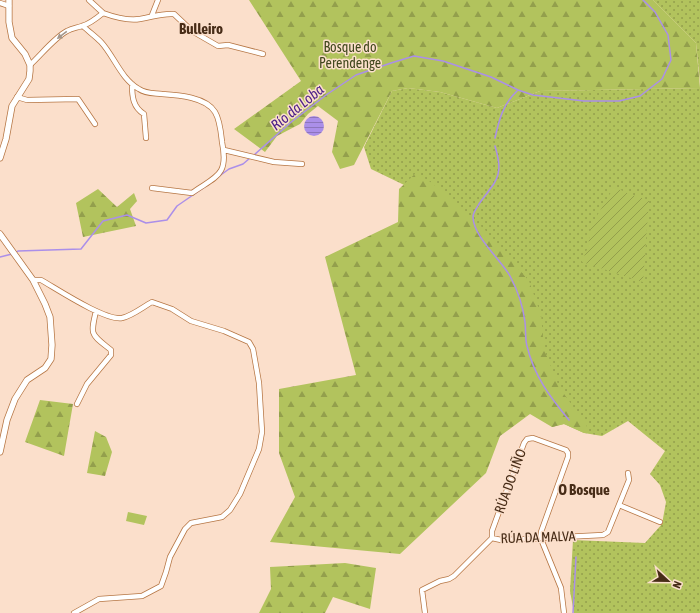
<svg xmlns="http://www.w3.org/2000/svg" width="700" height="613" viewBox="0 0 700 613" font-family="'Asap Condensed',sans-serif">
	<style>
		.grass { fill: url(#grass-dots) }
		.forest { fill: url(#forest-firs) }
		.park { fill: #b2c35d }
		.garden { fill: url(#garden-furrows) }
		.water { fill: url(#water-rules) }
		.lines { fill: none; stroke-linecap: round; stroke-linejoin: round }
		.stream { stroke: #ab8fe9; stroke-width: 1.5 }
		.minor-casing { stroke: #b67644; stroke-width: 6 }
		.tertiary-casing { stroke: #b67644; stroke-width: 7 }
		.minor { stroke: #fff; stroke-width: 4.5 }
		.tertiary { stroke: #fff; stroke-width: 5.5 }
		.oneway { fill: #a3968b }
		.labels { text-anchor: middle; dominant-baseline: central; stroke-width: 3; stroke-linejoin: round; paint-order: stroke }
		.park-label { font-size: 14px; fill: #41481d; stroke: #fbdfcb }
		.street-label { font-size: 14px; fill: #472c17; stroke: #fbdfcb }
		.neighbourhood-label { font-size: 15px; font-weight: bold; fill: #472c17; stroke: #fbdfcb }
		.water-label { font-size: 15px; font-style: italic; fill: #4d2189; stroke: #fbdfcb }
	</style>
	<defs>
		<pattern id="grass-dots" width="8" height="8" patternUnits="userSpaceOnUse"><rect width="8" height="8" fill="#b2c35d"/><path d="M2 2h.1M6 6h.1" fill="none" stroke="#939f4c" stroke-width="1.8" stroke-linecap="round"/></pattern>
		<pattern id="forest-firs" width="22" height="20" patternUnits="userSpaceOnUse"><rect width="22" height="20" fill="#b2c35d"/><path d="M5 1l3.5 6h-7zM16 11l3.5 6h-7z" fill="#939f4c"/></pattern>
		<pattern id="garden-furrows" width="10" height="10" patternUnits="userSpaceOnUse"><rect width="10" height="10" fill="#b2c35d"/><path d="M-1 1l2-2M0 10L10 0M9 11l2-2" fill="none" stroke="#939f4c"/></pattern>
		<pattern id="water-rules" width="6" height="5" patternUnits="userSpaceOnUse"><rect width="6" height="5" fill="#ab8fe9"/><path d="M0 2.5h6" fill="none" stroke="#8d75bc"/></pattern>
	</defs>
	<rect width="100%" height="100%" fill="#fbdfcb"/>
	<!-- grass -->
	<path class="grass" d="M653 0H700V82L696 43Z
		M408 88 440 92 497 108 540 91 700 88V613H574L570 591 573 540 645 543 662 524 666 502 660 485 650 474 665 451 628 421 602 436 584 433 564 424 552 427 427 196 371 169 364 147 392 91Z"/>
	<!-- forest -->
	<path class="forest" d="M249 0H653L696 43 700 88 540 91 497 108 440 92 408 88 392 91 354 165 340 169 332 152 338 121 318 106 308 114 300 124 277 136 265 152 234 129 301 81Z
		M416 173 432 183 485 230 529 281 541 315 544 349 559 387 587 426 584 433 564 424 552 427 530 414 500 436 486 473 400 554 270 542 295 497 279 453V389L356 375 325 257 398 222 399 189Z
		M98 189 117 207 134 193 137 201 130 209 136 226 83 237 76 203Z
		M40 400 73 404 64 456 25 442Z
		M95 431 106 437 112 452 105 476 87 473Z
		M345 563 376 568 370 609 333 597 325 613H259L271 589 270 567Z"/>
	<!-- park -->
	<path class="park" d="M128 512 147 516 144 525 126 521Z"/>
	<!-- garden -->
	<path class="garden" d="M614 187 632 195 649 200 643 282 582 262 588 247 591 226Z"/>
	<!-- water -->
	<path class="water" d="M304 126a10 10 0 1 1 20 0a10 10 0 1 1-20 0Z"/>
	<g class="lines">
		<!-- stream -->
		<path class="stream" d="M495 138C499 120 503 104 517 91
			M495 146C500 163 502 175 490 189 487 194 483 198 479 204 477 208 473 212 473 217 473 236 501 260 510 276 518 291 523 306 525 322 526 330 525 339 527 346 534 376 550 397 569 420
			M253 156 290 123 326 95 356 75 391 63 414 56 443 61 491 77 518 90 533 95 584 101H619L640 96 662 79 671 60 668 35 655 12 643 0
			M218 177 229 169 243 164 250 158
			M15 253 18 251 81 249 103 221 127 215 146 223 167 220 177 206 209 184
			M0 257 12 254
			M573 613 576 557"/>
		<defs>
			<path id="minor" d="M0 3 9 6
				M103 13C114 17 128 21 140 19 153 17 161 13 174 14L192 31 218 46 228 45 263 54
				M152 15 158 0
				M83 26C88 31 95 36 101 42 114 56 121 79 139 89 146 94 154 93 162 94 178 95 206 97 215 112 220 120 221 133 222 142 229 176 216 176 192 193L152 188
				M30 65C41 55 54 38 67 31 72 28 76 28 82 26 89 24 97 18 103 13L89 0
				M132 84C132 97 133 107 144 114L146 138
				M17 97 27 100 78 99 95 124
				M224 150 274 162 302 164
				M33 280H41C57 289 105 321 122 318 132 316 143 307 152 302L172 309 191 321 224 331 249 342 253 349 259 383 262 432 259 449 240 494 230 510 222 517 191 523 185 529 170 557 166 572 161 586 142 596 99 599 74 613
				M77 404 87 384 111 355V350C91 334 90 336 96 311
				M619 505 660 522
				M492 538V531L524 443 527 439 533 438 566 450 568 453V457L541 532V539L561 588 564 613
				M425 613 422 590 440 581 449 579 454 576 492 538 501 540 603 535 608 532 629 480 628 473"/>
			<path id="tertiary" d="M0 158 6 139 12 106 29 79 30 71V65L25 54 12 38 9 22V0
				M0 234 33 280 45 304 50 317 52 345 51 359 45 368 27 380 15 399 7 420 0 452"/>
		</defs>
		<!-- minor casing -->
		<use href="#minor" class="minor-casing"/>
		<!-- tertiary casing -->
		<use href="#tertiary" class="tertiary-casing"/>
		<!-- minor -->
		<use href="#minor" class="minor"/>
		<!-- tertiary -->
		<use href="#tertiary" class="tertiary"/>
	</g>
	<!-- one-way arrows -->
	<defs><path id="oneway-solid" d="M-6-.8H1V-3.2L6.5 0L1 3.2V.8H-6Z"/></defs>
	<use class="oneway" href="#oneway-solid" transform="translate(62 35) rotate(143)"/>
	<g class="labels">
		<!-- park labels -->
		<g class="park-label">
			<text x="350" y="47">Bosque do<tspan x="350" dy="16">Perendenge</tspan></text>
		</g>
		<!-- street labels -->
		<g class="street-label">
			<text transform="translate(510 481) rotate(-70)">RÚA DO LIÑO</text>
			<text transform="translate(538 537) rotate(-2)">RÚA DA MALVA</text>
		</g>
		<!-- neighbourhood labels -->
		<g class="neighbourhood-label">
			<text x="201" y="28">Bulleiro</text>
			<text x="584" y="489">O Bosque</text>
		</g>
		<!-- water labels -->
		<g class="water-label">
			<text transform="translate(297 107) rotate(-39)">Río da Loba</text>
		</g>
	</g>
	<!-- north arrow -->
	<g transform="translate(668 581) rotate(112)" stroke="#fbdfcb" stroke-width="3" paint-order="stroke">
	<path d="M0-3L7 15L0 10L-7 15Z" fill="#472c17"/>
	<text y="-6" font-size="11" font-weight="bold" text-anchor="middle" fill="#472c17">N</text>
	</g>
</svg>
